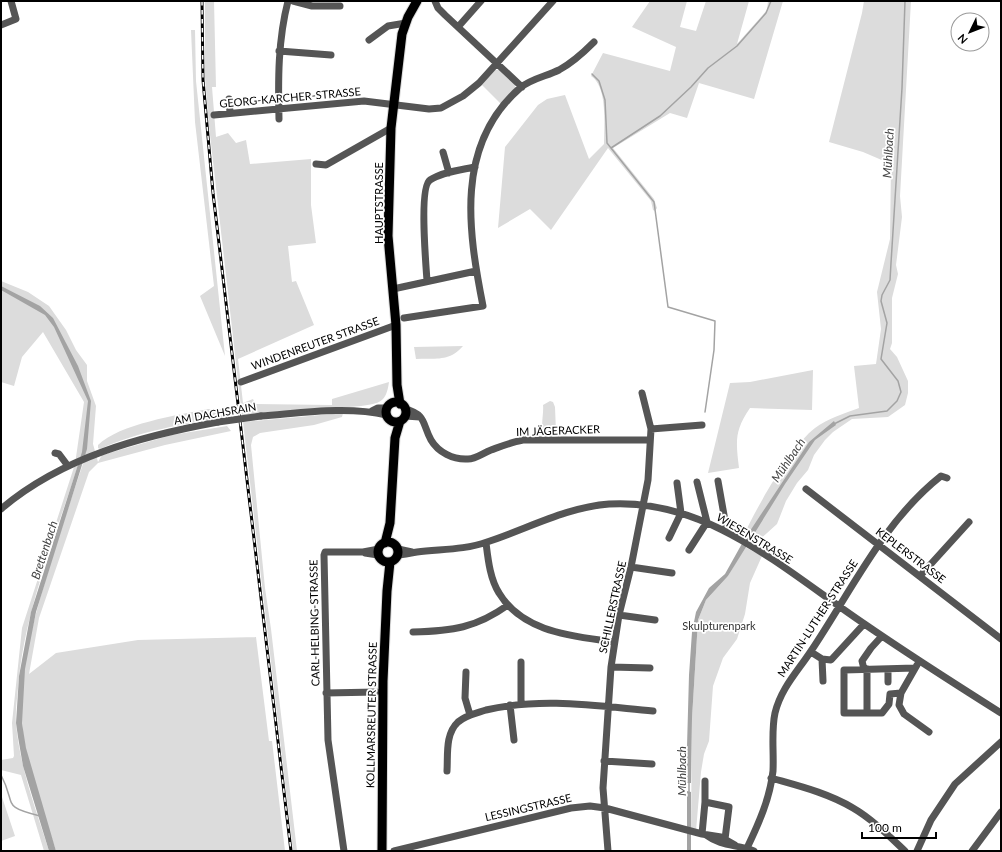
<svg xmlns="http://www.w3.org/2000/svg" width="1002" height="852" viewBox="0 0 1002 852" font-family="Lato,sans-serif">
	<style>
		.green { fill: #dcdcdc }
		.water { fill: #a3a3a3 }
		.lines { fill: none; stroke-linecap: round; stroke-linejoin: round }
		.stream { stroke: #a3a3a3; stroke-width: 1.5 }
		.major-casing { stroke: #dbdbdb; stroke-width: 11 }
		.minor { stroke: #555; stroke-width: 7 }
		.major { stroke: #000; stroke-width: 9 }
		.rail-casing { stroke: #000; stroke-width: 3 }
		.rail { stroke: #fff; stroke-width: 1.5; stroke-dasharray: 4.5; stroke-linecap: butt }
		.minor-bridge { stroke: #555; stroke-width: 7 }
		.labels { text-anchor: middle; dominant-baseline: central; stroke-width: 3.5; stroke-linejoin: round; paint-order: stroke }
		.street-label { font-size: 11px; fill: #000; stroke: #fff }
		.park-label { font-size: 11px; fill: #333; stroke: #fff }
		.water-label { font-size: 12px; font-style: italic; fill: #444; stroke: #fff }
	</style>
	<rect width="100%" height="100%" fill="#fff"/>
	<!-- green -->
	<path class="green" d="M205 1H214L216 87H212L216 137 228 133 236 143 246 140 250 164 311 159V205L316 243 288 246 292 282 296 281 314 325 238 359 243 403 253 399 255 404 332 405V399L389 382C386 403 380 403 361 406L242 416 209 126 205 77Z
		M650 1H687L680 27 696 31 706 1H749L737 44 767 10 768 1H783L754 99 699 83 687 118 670 113 613 148 654 199 657 208 655 211 653 210 651 201 608 148 551 230 530 209 498 228 505 147 538 105 547 99 565 95 589 159 604 144C604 125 608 87 591 76L603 53 670 71 676 47 632 27Z
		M864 1H911L900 196 902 217 896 265 898 274 892 298V343L890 349 897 357 908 381V393L905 405 888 417 852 419 833 432 825 440 814 455 808 470 797 483 786 501 777 524 756 543 743 537C755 510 791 446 815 428 827 419 845 413 859 408L854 366 876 364 881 329 877 292 890 239 891 164 863 152 829 142 862 13Z
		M191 30H195L196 81 225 356 200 296 214 286 195 122Z
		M495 70H500L515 83V88L501 104 481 84Z
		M1 281 28 292 49 306 66 330 76 350 87 365V381L96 406 93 444 98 462 102 455 172 435 227 426 231 431 165 445 98 463 89 472 39 618 29 674 56 653 138 640 256 637 269 741H272L285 851H56C44 813 24 760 22 722 19 666 36 611 52 559 62 526 73 493 84 461L79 462C56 535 24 612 18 688 17 700 15 712 16 724 20 768 36 810 49 851H44L21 775 1 770V760L13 758 14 756 12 723 22 628 75 464 84 402 43 332 22 357 14 386 1 382Z
		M463 346C449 362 436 358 416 359L414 347Z
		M813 370 812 410 750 408C734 431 736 442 739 468L708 473 730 383 750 382Z
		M550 401 553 402 555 407 556 432 544 434C540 426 544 414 543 405Z
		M208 409H222L226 417C184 424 139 431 100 449L98 448V445C119 424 178 415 208 409Z
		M343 413 342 417 314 425 260 433 253 437 251 445 265 588 271 629 297 851H293L243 422Z
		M745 547 762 556 750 583 745 614 737 639 723 658 713 686 709 741 704 754 701 772 696 831 691 830 692 718 698 620 706 600 728 576Z
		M1 794 15 836 1 841Z"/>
	<!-- water -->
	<path class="water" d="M1 286 40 306 53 318 78 366 91 401 87 449 36 612 25 669 22 723 26 748 56 851H49L23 766 18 737 16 723 19 676 31 612 82 452 88 401 54 327 45 315 1 290Z
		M834 421 836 425 815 440 785 484 728 576 706 600 698 620 692 718 691 783H686L689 675 692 632 696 612 709 588 725 574 744 540 809 442Z
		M687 791 691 792V851H687Z"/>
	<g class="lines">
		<!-- stream -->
		<path class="stream" d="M592 74 599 81 605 100 607 143 654 202 668 307 715 321 714 350 705 412
			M611 148 660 116 691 87 708 68 737 46 766 13 771 1
			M834 424 850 416 887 411 897 401 901 392 898 381 881 359 887 323 881 301 882 295 890 280 891 263 902 88 905 1
			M1 775C17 805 0 806 40 816
			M689 794V781"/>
		<defs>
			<path id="major" d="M386 412a10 10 0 1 1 20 0a10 10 0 1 1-20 0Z
				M400 404 397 385 396 325 388 236 391 128 402 34 408 17 417 1
				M378 552a10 10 0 1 1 20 0a10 10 0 1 1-20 0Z
				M385 543 390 523 395 438 400 421
				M382 851 383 681 387 591 390 562"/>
		</defs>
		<!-- major casing -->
		<use href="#major" class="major-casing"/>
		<!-- minor -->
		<path class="minor" d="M293 1 312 6H340
			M435 1 438 8 445 15 522 87
			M1 25 16 19 11 1
			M458 27 481 1
			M369 40 388 26 406 23
			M279 51 331 55
			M229 99 230 113
			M214 115 364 101 429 109 441 108 463 96 479 83 553 1
			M279 119C278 79 278 40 288 1
			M443 152 449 173
			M316 164 326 165 391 128
			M427 281C426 265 419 187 430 180 442 172 461 170 475 167
			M393 289 476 271
			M404 318 483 306C468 230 455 145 520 88 530 79 547 76 559 70 572 63 583 53 594 42
			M241 382 396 325
			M405 409C427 415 422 424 431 440 438 452 453 460 468 459 476 459 483 453 491 450 502 446 512 442 523 440H650
			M372 411 378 408H387
			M261 416C302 413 346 406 387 415
			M405 416 420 417
			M651 429 702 425
			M55 453 59 454 68 466
			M718 481 727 532
			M806 489 1001 639
			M1 509C62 457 142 436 218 422
			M669 538 681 513 677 483
			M486 543C488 559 490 579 499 593 523 633 574 636 614 642
			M398 549 412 552
			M689 550 707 522 697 482
			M365 553 378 555
			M397 555C404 555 410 553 417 552 440 549 464 550 487 542 527 529 567 507 609 504 708 498 786 571 863 623 908 654 955 684 1001 713
			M631 567 672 573
			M920 576 969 522
			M619 615 655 620
			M413 632C452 631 476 628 508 605
			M811 652 822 659 831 660 864 624
			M822 659 823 681
			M521 662V704
			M917 665 901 693 899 705 904 714 929 732
			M611 667 650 668
			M864 669 862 661 871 648 882 636
			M867 669V712
			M466 672 465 698 470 715
			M888 682V669
			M326 693 376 692
			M901 693 890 694 889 704 882 713H844V670L915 668
			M510 705 514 740
			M604 761 652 764
			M447 771C448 755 445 734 458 722 466 715 477 713 486 710 542 697 597 706 653 711
			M771 778C799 786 828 793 853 808 872 819 889 836 905 851
			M705 802V781
			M702 834 705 802 729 807 725 839
			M706 835C722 847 736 844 754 851
			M747 848C759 823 770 798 773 771 774 752 771 731 775 713 781 688 798 671 811 651 852 590 883 522 941 476L947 478
			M344 851 328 740 324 555 325 552H363L379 549
			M394 851 571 808 590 806 605 808 702 834 721 837 735 845
			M608 851 603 788 611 667 619 615 631 567 648 480 651 429 642 393
			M917 851 931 820 955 784 1001 742
			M972 851 1001 812"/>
		<!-- major -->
		<use href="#major" class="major"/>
		<defs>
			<path id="rail" d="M202 1 203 80 213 193 291 851"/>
		</defs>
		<!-- rail casing -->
		<use href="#rail" class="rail-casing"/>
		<!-- rail -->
		<use href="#rail" class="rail"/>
		<!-- minor-bridge -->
		<path class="minor-bridge" d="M218 422 261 416"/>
	</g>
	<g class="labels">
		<!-- street labels -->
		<g class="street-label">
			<text transform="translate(290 97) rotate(-5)">GEORG-KARCHER-STRASSE</text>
			<text transform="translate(378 203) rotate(-90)">HAUPTSTRASSE</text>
			<text transform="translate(315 343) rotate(-20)">WINDENREUTER STRASSE</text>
			<text transform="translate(215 413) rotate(-10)">AM DACHSRAIN</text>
			<text transform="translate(558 430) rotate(-2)">IM JÄGERACKER</text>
			<text transform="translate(755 538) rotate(31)">WIESENSTRASSE</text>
			<text transform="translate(911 555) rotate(37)">KEPLERSTRASSE</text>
			<text transform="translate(612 607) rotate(-78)">SCHILLERSTRASSE</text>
			<text transform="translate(817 618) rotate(-57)">MARTIN-LUTHER-STRASSE</text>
			<text transform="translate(314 623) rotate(-91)">CARL-HELBING-STRASSE</text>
			<text transform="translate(371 715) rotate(-89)">KOLLMARSREUTER STRASSE</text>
			<text transform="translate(528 807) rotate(-13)">LESSINGSTRASSE</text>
		</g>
		<!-- park labels -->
		<g class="park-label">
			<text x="719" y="625">Skulpturenpark</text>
		</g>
		<!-- water labels -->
		<g class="water-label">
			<text transform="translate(888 153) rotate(-87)">Mühlbach</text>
			<text transform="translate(788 460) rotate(-56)">Mühlbach</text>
			<text transform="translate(44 550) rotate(-72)">Brettenbach</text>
			<text transform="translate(681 771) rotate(-90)">Mühlbach</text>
		</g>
	</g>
	<!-- border -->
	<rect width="1002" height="852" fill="none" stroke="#000000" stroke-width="4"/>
	<!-- north arrow -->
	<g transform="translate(970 32) rotate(227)"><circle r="19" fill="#ffffff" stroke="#999999"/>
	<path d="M0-3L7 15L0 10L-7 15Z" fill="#000000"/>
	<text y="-6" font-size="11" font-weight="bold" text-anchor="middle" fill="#000000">N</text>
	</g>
	<!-- scale -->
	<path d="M862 832v6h74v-6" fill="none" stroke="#000000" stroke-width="2"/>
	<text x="868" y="832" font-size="12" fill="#000000" stroke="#ffffff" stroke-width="3" paint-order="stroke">100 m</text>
</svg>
